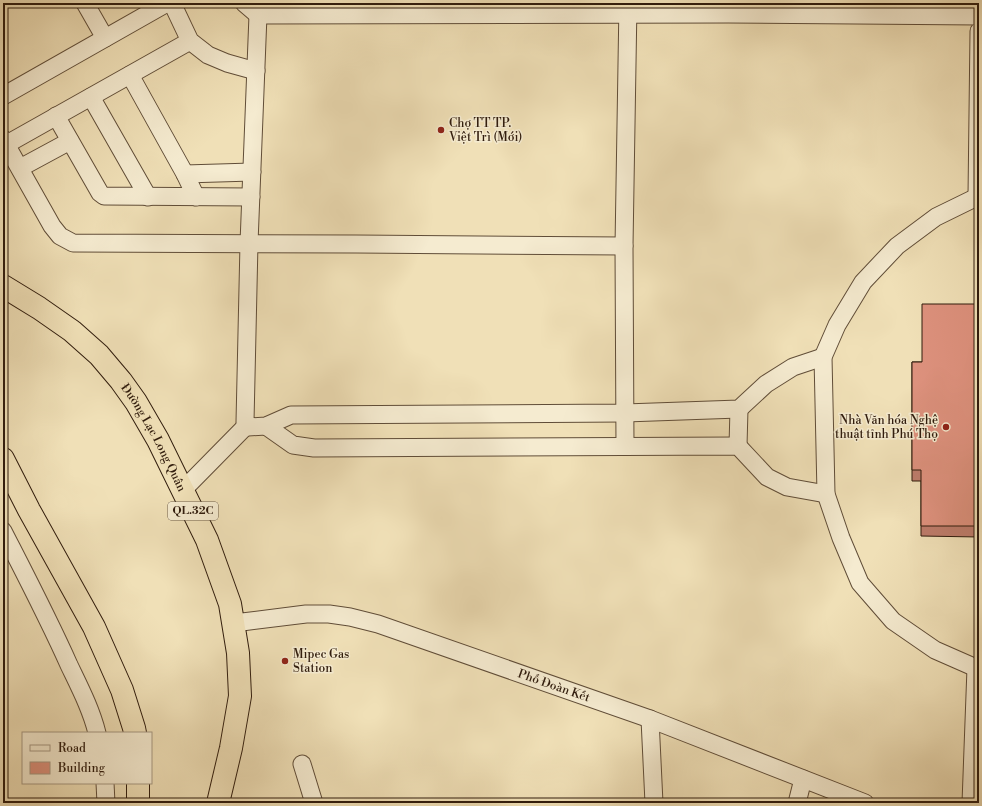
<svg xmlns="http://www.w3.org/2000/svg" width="982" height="806" viewBox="0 0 982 806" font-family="'Libre Bodoni',serif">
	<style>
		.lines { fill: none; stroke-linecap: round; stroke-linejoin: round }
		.minor-casing { stroke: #604d38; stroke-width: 19 }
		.highway-casing { stroke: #301c0d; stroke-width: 24 }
		.minor { stroke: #f5ebd0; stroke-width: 17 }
		.highway { stroke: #f0e0b7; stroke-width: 22 }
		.wall { fill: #be7d6c; stroke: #301c0d }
		.building { fill: #dd917d; stroke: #301c0d }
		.poi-dot { fill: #8f2418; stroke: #f5ebd0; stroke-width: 1.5 }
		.labels { text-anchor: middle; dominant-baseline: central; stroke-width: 3; stroke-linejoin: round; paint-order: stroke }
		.shield { fill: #f5ebd0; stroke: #6b5a48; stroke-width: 1 }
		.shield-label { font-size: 11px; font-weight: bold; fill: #301c0d }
		.poi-label { font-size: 12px; fill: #301c0d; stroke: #f5ebd0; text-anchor: start }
		.street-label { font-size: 12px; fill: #301c0d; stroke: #f5ebd0 }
	</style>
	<rect width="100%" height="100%" fill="#f0e0b7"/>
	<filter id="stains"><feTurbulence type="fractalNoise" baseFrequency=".005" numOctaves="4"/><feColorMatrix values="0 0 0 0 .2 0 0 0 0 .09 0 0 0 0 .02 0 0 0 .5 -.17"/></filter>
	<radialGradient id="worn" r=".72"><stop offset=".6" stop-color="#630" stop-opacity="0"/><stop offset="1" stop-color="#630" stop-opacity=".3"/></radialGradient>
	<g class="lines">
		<defs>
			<g id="minor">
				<path d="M85 3 105 38"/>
				<path d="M172 3 190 41 208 55 227 63 256 71"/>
				<path d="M244 3 258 15 728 14 979 16"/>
				<path d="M258 15 249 243 245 422 246 426 248 427 266 426 291 415 625 413 739 409 766 384 793 367 823 357"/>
				<path d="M130 75 185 174 196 197"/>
				<path d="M3 96 167 3"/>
				<path d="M91 97 148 197"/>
				<path d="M56 116 100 193 104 196 251 197"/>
				<path d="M3 139 52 226 60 236 73 243 356 244 624 246"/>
				<path d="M7 144 190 41"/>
				<path d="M20 168 70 141"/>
				<path d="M185 174 252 172"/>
				<path d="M977 196 979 31"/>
				<path d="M979 196 936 217 897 246 863 282 837 325 823 357 826 494 841 538 860 583 893 621 935 650 976 668H979"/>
				<path d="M266 426 293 445 314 448 738 446 767 477 787 487 826 494"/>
				<path d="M625 446 624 246 628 3"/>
				<path d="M738 446 739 409"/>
				<path d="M183 490 246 426"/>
				<path d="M3 531C26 576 49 620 69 665 80 688 91 709 97 733"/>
				<path id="s1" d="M234 623 306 614H329L350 617 378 624 650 719 865 803"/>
				<path d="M650 719 654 803"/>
				<path d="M302 764 314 803"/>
				<path d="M105 783 106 803"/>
				<path d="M797 803 803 779"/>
				<path d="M971 803 976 668"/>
			</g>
			<g id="highway">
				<path id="s2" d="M3 286 39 308 72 331 99 355 121 381 136 402 158 440 207 540 230 604 238 653 240 696 231 748 218 803"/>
				<path d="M3 459 29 510 94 627 122 690 134 728 135 733"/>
				<path d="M138 783V803"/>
			</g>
		</defs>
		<!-- minor casing -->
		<use href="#minor" class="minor-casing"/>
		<!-- highway casing -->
		<use href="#highway" class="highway-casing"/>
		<!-- minor -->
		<use href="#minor" class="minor"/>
		<!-- highway -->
		<use href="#highway" class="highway"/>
	</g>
	<!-- wall -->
	<path class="wall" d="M979 304V537L921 536V481H912V362H922Z"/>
	<!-- building -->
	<path class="building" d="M922 304H979V526H921V470H912V362H922Z"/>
	<!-- markers -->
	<g class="poi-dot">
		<circle cx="441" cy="130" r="4"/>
		<circle cx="946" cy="427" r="4"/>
		<circle cx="285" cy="661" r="4"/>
	</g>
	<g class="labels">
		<!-- shield labels -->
		<rect class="shield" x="168" y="502" width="50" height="18" rx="3"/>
		<g class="shield-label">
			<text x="193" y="511">QL.32C</text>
		</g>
		<!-- poi labels -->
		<g class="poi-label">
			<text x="449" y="123">Chợ TT TP.<tspan x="449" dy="14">Việt Trì (Mới)</tspan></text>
			<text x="938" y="420" text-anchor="end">Nhà Văn hóa Nghệ<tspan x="938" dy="14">thuật tỉnh Phú Thọ</tspan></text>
			<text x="293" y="654">Mipec Gas<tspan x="293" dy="14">Station</tspan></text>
		</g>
		<!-- street labels -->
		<g class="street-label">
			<text stroke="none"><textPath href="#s2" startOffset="218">Đường Lạc Long Quân</textPath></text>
			<text stroke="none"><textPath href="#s1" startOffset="332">Phố Đoàn Kết</textPath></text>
		</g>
	</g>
	<!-- margin -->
	<rect width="982" height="806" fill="none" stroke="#f0e0b7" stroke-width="16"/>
	<rect x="4" y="4" width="974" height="798" fill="none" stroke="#301c0d" stroke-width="2"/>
	<rect x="8" y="8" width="966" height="790" fill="none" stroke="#301c0d"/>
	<!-- legend -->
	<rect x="22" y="732" width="130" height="52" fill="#f5ebd0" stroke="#a69882"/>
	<rect x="30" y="745" width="20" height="6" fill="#f5ebd0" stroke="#a69882"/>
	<text x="58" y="752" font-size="12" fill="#301c0d">Road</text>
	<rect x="30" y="762" width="20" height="12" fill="#dd917d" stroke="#a69882"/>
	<text x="58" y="772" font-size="12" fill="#301c0d">Building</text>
	<rect width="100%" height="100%" filter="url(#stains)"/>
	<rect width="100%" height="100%" fill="url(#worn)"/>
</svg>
